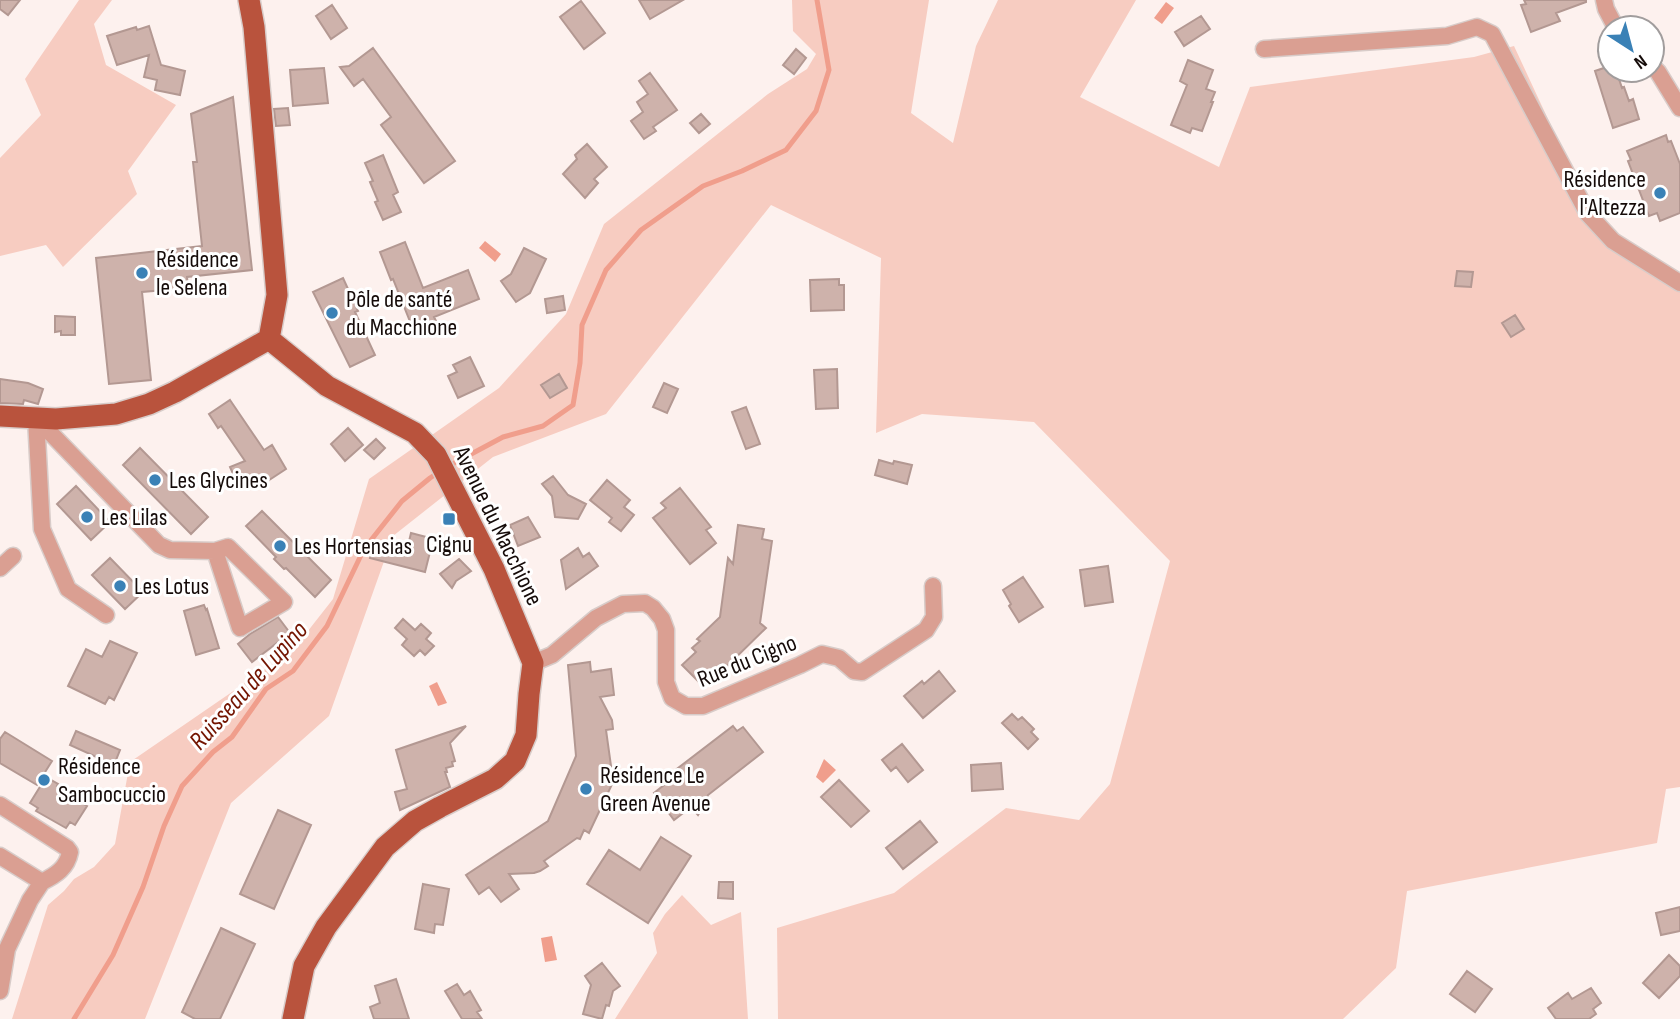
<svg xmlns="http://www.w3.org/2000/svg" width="1680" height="1019" viewBox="0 0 1680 1019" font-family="'Sofia Sans Condensed',sans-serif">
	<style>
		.green { fill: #f7ccc1 }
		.water { fill: #f09e8c }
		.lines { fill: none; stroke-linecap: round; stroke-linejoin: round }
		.stream { stroke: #f09e8c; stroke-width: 5 }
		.building { fill: #ceb2ab; stroke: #b39892; stroke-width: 2 }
		.minor-casing { stroke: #d8ccc9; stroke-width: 19 }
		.major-casing { stroke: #d8ccc9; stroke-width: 24 }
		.minor { stroke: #da9f92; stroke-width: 16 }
		.major { stroke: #b9533d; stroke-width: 21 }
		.poi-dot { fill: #3a81b6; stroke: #fff; stroke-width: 2.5 }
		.labels { text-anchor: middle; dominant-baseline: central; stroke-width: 6; stroke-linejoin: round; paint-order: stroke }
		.poi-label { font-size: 24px; fill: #150b09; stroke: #fff; text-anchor: start }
		.street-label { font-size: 24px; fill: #150b09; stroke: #fff }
		.water-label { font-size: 26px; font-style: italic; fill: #731400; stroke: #fff }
	</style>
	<rect width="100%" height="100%" fill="#fdf1ee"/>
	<!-- green -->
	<path class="green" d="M79 0H112L94 24 106 65 176 105 128 171 137 194 63 267 46 245 0 256V158L41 115 25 79Z
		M792 0H929L911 113 953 143 976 46 998 0H1136L1080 97 1219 167 1250 87 1474 57 1514 46 1608 248 1680 292V787L1666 789 1657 843 1407 891 1396 968 1343 1019H778L777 928 894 893 1006 808 1079 820 1110 784 1170 561 1034 422 922 414 876 433 881 258 771 205 606 414 493 457 393 536 329 716 231 803 145 1019H12L48 905 64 891 74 879 94 867 115 844 130 762 293 650 333 599 369 479 499 388 566 314 604 224 768 94 807 69 816 54 793 31Z
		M682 895 711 925 741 912 748 1019H615L657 953 653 933 665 914Z"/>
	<!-- water -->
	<path class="water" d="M1166 2 1174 8 1162 24 1154 18Z
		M485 241 501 254 495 262 479 248Z
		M437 682 447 703 438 706 429 686Z
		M824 759 836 770 823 783 816 777Z
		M552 936 557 960 545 962 541 938Z"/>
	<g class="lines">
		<!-- stream -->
		<path class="stream" d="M447 467 503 437 543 426 573 405 580 363 582 325 606 270 641 230 703 186 742 171 786 150 816 111 829 70 817 0
			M74 1019 113 955 143 887 164 826 182 786 213 752 232 737 266 689 293 671 327 626 364 549 402 501 430 478 439 472"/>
	</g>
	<!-- building -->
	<path class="building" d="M0 0H20L8 15 0 9Z
		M639 0H683L650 19Z
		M1524 0H1586V2L1556 13 1560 21 1531 32 1521 5 1526 4Z
		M581 1 605 33 584 49 560 17Z
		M332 5 347 28 331 39 316 16Z
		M1201 16 1210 29 1184 46 1175 32Z
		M149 26 161 65 185 71 180 95 155 90 157 80 144 77 149 55 117 65 107 36 136 27 137 30Z
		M373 48 455 161 424 183 381 125 391 117 363 79 354 86 340 67 349 66Z
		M796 49 806 58 794 74 783 65Z
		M1188 60 1213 70 1206 89 1215 92 1211 102H1213L1202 131 1192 128 1190 133 1171 125 1187 85 1180 81Z
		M1610 66V70H1616L1622 88 1624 87 1629 101 1633 99 1639 119 1613 128 1595 71Z
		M324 68 328 103 293 106 290 70Z
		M650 73 677 110 653 127 656 131 644 139 631 121 643 112 637 102 648 94 639 81Z
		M233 97 252 270 187 277 188 288 142 292 151 380 109 384 96 258 202 246 193 162H197L191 114Z
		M288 108 290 125 276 126 274 109Z
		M701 114 710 124 699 133 690 123Z
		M1666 135 1668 142 1671 141 1680 164V213L1660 221 1657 213 1649 216 1628 161 1631 160 1627 151Z
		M587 144 607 167 594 179 598 183 585 198 563 174 577 159 575 155Z
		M383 155 398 192 393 195 401 212 383 220 375 202 378 201 370 182 373 181 365 163Z
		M405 242 423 288 468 270 479 299 434 317 436 321 413 329 393 279 391 280 380 252Z
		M524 248 546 259 530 293 516 302 501 281 511 274Z
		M1457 271 1473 272 1471 287 1455 286Z
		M343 278 358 311 355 312 375 355 350 367 313 292Z
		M839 279V285H844V310L811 311 810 280Z
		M563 296 565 310 547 313 545 299Z
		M1515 315 1524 329 1511 337 1502 323Z
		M55 316 75 317V335H61V331L55 332Z
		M470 357 484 386 458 398 448 376 457 372 453 365Z
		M837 369 838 408 816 409 814 370Z
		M559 374 567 388 550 398 541 385Z
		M0 379 28 383 43 389 38 404 24 400 23 404 0 403Z
		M664 383 678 389 667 413 653 407Z
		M230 400 264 450 272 445 286 469 263 484 256 479 238 485 230 467 245 461 221 426 218 428 209 414Z
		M746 407 760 444 746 449 732 412Z
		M348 428 363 445 345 461 331 444Z
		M376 439 385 448 374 459 364 450Z
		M140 448 208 517 191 534 123 465Z
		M879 460 893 464 894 461 912 465 907 484 875 475Z
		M553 476 568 495 586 504 578 519 555 517 552 496 542 484Z
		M607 480 630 500 624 507 634 515 621 531 609 522 612 518 590 500Z
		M76 486 110 522 91 540 57 504Z
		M680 488 711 527 706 530 716 543 690 564 653 518 666 508 661 503Z
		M262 511 331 580 315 597 286 568 284 569 274 559 276 557 246 526Z
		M528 517 540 537 518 546 510 525Z
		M738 525 764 529 762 539 772 541 760 623 766 628 725 668 721 664 701 684 682 665 696 652 692 648 700 641 697 639 720 617 728 558 733 564Z
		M411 533 430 538 428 547 431 548 425 572 370 558 373 548 406 554Z
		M578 548 583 557 589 553 598 566 566 589 561 560Z
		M110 558 143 592 125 609 92 575Z
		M459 559 471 571 456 581 452 588 440 574Z
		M1108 566 1113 602 1085 606 1080 570Z
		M1023 577 1043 607 1019 622 1009 606 1011 604 1003 590Z
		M204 605 206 610 207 609 219 648 196 655 184 611Z
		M278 617 290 633 252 662 238 644 250 634Z
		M403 619 415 630 421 624 431 633 426 639 434 646 425 655 420 650 414 656 402 645 407 639 395 628Z
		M110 641 137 653 114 700 109 697 105 704 68 686 86 649 102 657Z
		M590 662 591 672 611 669 614 695 600 697 612 720 613 729 606 730 612 773 609 778 614 780 589 833 584 830 580 839 577 838 544 861 548 866 540 871 534 873 509 874 519 889 501 902 489 887 479 894 466 875 548 821 576 756 568 665Z
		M939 671 955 691 923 718 904 696 922 681 924 684Z
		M1012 714 1018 720 1022 717 1034 729 1031 732 1038 739 1028 749 1002 723Z
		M466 726 450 743 455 761 452 762 453 766 446 768 447 772H445L450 787 400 810 395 792 407 789 396 750Z
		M733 726 737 731 743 727 763 752 708 795 706 802 698 815 691 807 674 820 654 793 664 785 661 781Z
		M76 731 120 750 114 765 70 745Z
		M5 732 52 761 37 785 0 763V739Z
		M902 744 923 770 908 782 896 767 891 771 882 760Z
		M1001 763 1003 789 972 791 971 765Z
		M46 777 58 784 57 786 74 796 73 798 87 806 75 825 70 822 66 828 36 811 38 808 30 803Z
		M839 780 869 811 851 827 821 797Z
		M278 810 311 825 274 909 240 894Z
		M920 821 937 842 903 869 886 848Z
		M661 837 691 856 648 923 587 884 609 850 640 870Z
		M719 882H733V899L718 898Z
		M423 884 449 889 443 925 435 924 434 933 415 929Z
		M1680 907V931L1661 935 1656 913Z
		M221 928 255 944 220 1019H195L182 1012Z
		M1669 955 1680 966V976L1659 998 1643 983Z
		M602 963 620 986 613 991 609 1006 606 1005 602 1019 583 1014 591 985 585 976Z
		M1467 971 1492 989 1475 1012 1450 994Z
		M396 979 409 1019H374L370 1007 380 1003 375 986Z
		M457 984 464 995 470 991 481 1010 477 1012 482 1019H462L445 991Z
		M1591 988 1601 1003 1593 1009 1596 1014 1589 1019H1556L1548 1008 1568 993 1572 999Z"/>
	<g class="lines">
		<defs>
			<path id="minor" d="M1604 0 1606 9 1616 28
				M1264 49 1447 36 1477 27 1492 34 1588 214 1613 241 1680 283
				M1652 66 1658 72 1680 108
				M36 418 159 545 170 550 215 551 240 628 284 602 228 547 215 551
				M36 418 42 529 68 589 106 615
				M0 568 13 556
				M533 663 552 655 596 618 623 604 645 603 653 608 662 619 666 630V682L672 698 686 706H703L800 665 822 654 839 658 854 671 862 672 926 630 934 617 933 586
				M0 805 67 848 70 852C67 868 56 875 42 882L0 856
				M0 991 7 949 30 900 42 882"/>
			<path id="major" d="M249 0 254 27 277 295 269 339
				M269 339 327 386 415 433 436 455 494 569 533 663 529 694 526 735 515 761 495 779 440 807 415 821 385 847 326 927 304 966 293 1019
				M0 416 56 419 116 414 149 404 175 392 269 339"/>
		</defs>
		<!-- minor casing -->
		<use href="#minor" class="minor-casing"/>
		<!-- major casing -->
		<use href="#major" class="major-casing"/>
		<!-- minor -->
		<use href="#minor" class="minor"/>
		<!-- major -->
		<use href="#major" class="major"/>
	</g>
	<!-- markers -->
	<g class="poi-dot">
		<circle cx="1660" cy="193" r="7"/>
		<circle cx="142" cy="273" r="7"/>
		<circle cx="332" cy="313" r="7"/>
		<circle cx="155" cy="480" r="7"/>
		<circle cx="87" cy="517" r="7"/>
		<rect x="442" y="512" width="14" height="14" rx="3.5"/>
		<circle cx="280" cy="546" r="7"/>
		<circle cx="120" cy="586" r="7"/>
		<circle cx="44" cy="780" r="7"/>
		<circle cx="586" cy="789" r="7"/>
	</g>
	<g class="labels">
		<!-- poi labels -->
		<g class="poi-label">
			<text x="1646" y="179" text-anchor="end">Résidence<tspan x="1646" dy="28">l'Altezza</tspan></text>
			<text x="156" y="259">Résidence<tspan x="156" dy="28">le Selena</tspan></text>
			<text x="346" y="299">Pôle de santé<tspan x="346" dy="28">du Macchione</tspan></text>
			<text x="169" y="480">Les Glycines</text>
			<text x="101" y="517">Les Lilas</text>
			<text x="449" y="544" text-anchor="middle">Cignu</text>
			<text x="294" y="546">Les Hortensias</text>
			<text x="134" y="586">Les Lotus</text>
			<text x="58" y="766">Résidence<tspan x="58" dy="28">Sambocuccio</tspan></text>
			<text x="600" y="775">Résidence Le<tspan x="600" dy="28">Green Avenue</tspan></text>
		</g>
		<!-- street labels -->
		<g class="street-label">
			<text transform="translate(498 526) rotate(64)">Avenue du Macchione</text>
			<text transform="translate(747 661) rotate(-22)">Rue du Cigno</text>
		</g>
		<!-- water labels -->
		<g class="water-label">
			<text transform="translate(249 686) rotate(-48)">Ruisseau de Lupino</text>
		</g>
	</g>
	<!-- north arrow -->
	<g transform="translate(1631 49) rotate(144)"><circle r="33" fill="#ffffff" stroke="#a19d9d" stroke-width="2"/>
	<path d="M0-5L12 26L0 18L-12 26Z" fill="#3a81b6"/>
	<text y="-10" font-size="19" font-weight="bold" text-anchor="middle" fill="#150b09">N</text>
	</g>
</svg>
